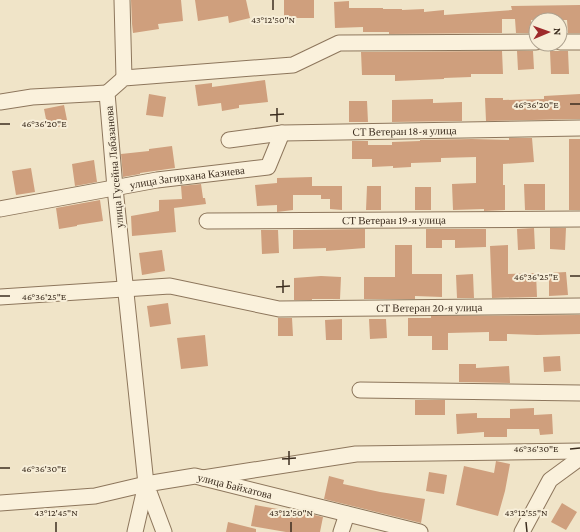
<svg xmlns="http://www.w3.org/2000/svg" width="580" height="532" viewBox="0 0 580 532" font-family="'Crimson Pro',serif">
	<style>
		.building { fill: #cf9f7d }
		.lines { fill: none; stroke-linecap: round; stroke-linejoin: round }
		.minor-casing { stroke: #8d765c; stroke-width: 17 }
		.minor { stroke: #faf1dc; stroke-width: 15 }
		.ticks { fill: none; stroke: #3d2e20; stroke-width: 1.5 }
		.labels { text-anchor: middle; dominant-baseline: central; stroke-width: 4; stroke-linejoin: round; paint-order: stroke }
		.street-label { font-size: 11px; fill: #3d2e20; stroke: #f7eed8 }
		.ticks-label { font-size: 10px; text-anchor: middle; fill: #3d2e20; stroke: #f7eed8; stroke-width: 4; stroke-linejoin: round; paint-order: stroke }
	</style>
	<rect width="100%" height="100%" fill="#f0e4c8"/>
	<!-- building -->
	<path class="building" d="M131 0H181L183 21 158 24 159 29 133 33 132 24Z
		M195 0H246L250 18 229 23 228 16 198 21Z
		M284 0H314V18H284Z
		M349 1V8H383V9H402V10L424 9V12L444 10V15L512 10 511 6 580 5V33H568L567 20H531V33H516L515 19H502V33L389 34V32H363V27L335 28 334 2Z
		M502 51 503 74H471V77L444 78V79L395 81V75H362L361 52Z
		M517 51H533L534 69 518 70Z
		M550 51H568L569 74H551Z
		M265 80 268 102 239 105V108L222 111 221 103 198 106 195 85 212 83V87Z
		M149 94 166 97 163 117 146 115Z
		M580 94V119L486 121 485 98H503V100L544 99V96Z
		M433 99V103L462 102V121L392 122V100Z
		M349 101H367L368 122H349Z
		M64 105 68 125 48 129 44 109Z
		M509 138H532L534 162 503 164V185H505V210L484 211V209L453 210 452 184 476 183V157L441 158V162L411 163V167L393 168V166L372 167V159H352V141H368V145H392V142L420 141V140L472 139 509 140Z
		M569 139H580V210H569Z
		M172 146 175 168 140 173V174L123 177 121 154 149 151V149Z
		M94 160 97 182 75 186 72 164Z
		M31 168 35 192 16 195 12 171Z
		M312 177V186H342V210L330 209V199H321V195H293V210L277 212V205L257 206 255 185 277 183V178Z
		M201 184 203 198H205L206 204 174 208 176 232 132 236 131 216 159 211V200L182 199 181 186Z
		M524 184H545V210H525Z
		M367 186H381V210H366Z
		M415 187H431V210H415Z
		M100 200 103 221 77 225V226L59 229 56 208Z
		M534 228 535 249 518 250 517 229Z
		M550 228H566L565 250 550 249Z
		M365 229V248L326 251V248L293 249V230Z
		M426 229H486V247L455 248V240H442V248H426Z
		M261 230H278L279 253 262 254Z
		M395 245H412V274H442V297L415 296V299H364V277H395Z
		M508 245V274L536 273 537 297 492 298 490 246Z
		M162 250 165 271 142 275 139 253Z
		M566 272 568 295 549 296V273Z
		M473 274 474 298H457L456 275Z
		M321 276 341 277 340 299H312V300H294V278Z
		M168 303 171 324 150 327 147 306Z
		M580 315V334L537 335 507 334V341H489V332L448 333V350H432V336H408V318H431V316Z
		M278 318H292L293 336H278Z
		M342 319V340H326L325 320Z
		M369 319H386L387 338 370 339Z
		M205 335 208 366 181 369 177 338Z
		M560 356 561 371 544 372 543 357Z
		M459 364H476V368L509 366 510 383 459 382Z
		M415 400H445V415H415Z
		M534 408V415L552 414 553 434 540 435 539 429H507V437H484V432L457 434 456 414 477 413V418H510V409Z
		M496 461 510 464 505 491 498 516 456 505 464 466 494 473Z
		M429 472 447 475 444 494 426 491Z
		M329 476 344 480 343 484 380 492 425 499 421 523 324 499Z
		M562 503 577 512 566 530 551 522Z
		M255 505 283 510V509L301 512 323 517 320 532H286L251 526Z
		M228 522 256 529V532H226Z"/>
	<g class="lines">
		<defs>
			<g id="minor">
				<path d="M122 0 124 78"/>
				<path d="M560 42H580"/>
				<path d="M0 102 32 97 107 93"/>
				<path id="s1" d="M229 140 282 133 580 128"/>
				<path id="s2" d="M0 209 157 180 268 167 282 133"/>
				<path id="s3" d="M207 221 580 219"/>
				<path id="s4" d="M0 297 170 286 279 309 580 306"/>
				<path d="M360 390 580 393"/>
				<path d="M203 478 356 454 580 451"/>
				<path d="M0 503 95 496 146 484"/>
				<path d="M135 532 146 484 115 188 107 93 124 78 293 65 339 43 536 42"/>
				<path id="s5" d="M164 532 146 484 195 476 420 532"/>
				<path d="M341 532 347 514"/>
				<path d="M522 532 550 480 580 458"/>
			</g>
		</defs>
		<!-- minor casing -->
		<use href="#minor" class="minor-casing"/>
		<!-- minor -->
		<use href="#minor" class="minor"/>
	</g>
	<!-- ticks -->
	<path class="ticks" d="M273 0V10M570 104H580M277 108V122M270 115 284 114M0 124H10M570 276H580M283 280V293M276 287 290 286M0 296H10M570 449 580 448M289 451V465M282 459 296 458M0 468H10M56 522V532M291 522V532M526 522 527 532"/>
	<g class="labels">
		<!-- street labels -->
		<g class="street-label">
			<text stroke="none"><textPath href="#s1" startOffset="176">СТ Ветеран 18-я улица</textPath></text>
			<text transform="translate(114 167) rotate(-95)">улица Гусейна Лабазанова</text>
			<text stroke="none"><textPath href="#s2" startOffset="190">улица Загирхана Казиева</textPath></text>
			<text stroke="none"><textPath href="#s3" startOffset="187">СТ Ветеран 19-я улица</textPath></text>
			<text stroke="none"><textPath href="#s4" startOffset="432">СТ Ветеран 20-я улица</textPath></text>
			<text stroke="none"><textPath href="#s5" startOffset="142">улица Байхатова</textPath></text>
		</g>
	</g>
	<g class="ticks-label">
		<text x="273" y="23">43°12'50"N</text>
		<text x="536" y="108">46°36'20"E</text>
		<text x="44" y="127">46°36'20"E</text>
		<text x="536" y="280">46°36'25"E</text>
		<text x="44" y="300">46°36'25"E</text>
		<text x="536" y="452">46°36'30"E</text>
		<text x="44" y="472">46°36'30"E</text>
		<text x="56" y="516">43°12'45"N</text>
		<text x="291" y="516">43°12'50"N</text>
		<text x="526" y="516">43°12'55"N</text>
	</g>
	<!-- north arrow -->
	<g transform="translate(548 32) rotate(88)"><circle r="19" fill="#f7eed8" stroke="#ada18e"/>
	<path d="M0-3L7 15L0 10L-7 15Z" fill="#9e2a2b"/>
	<text y="-6" font-size="11" font-weight="bold" text-anchor="middle" fill="#3d2e20">N</text>
	</g>
</svg>
